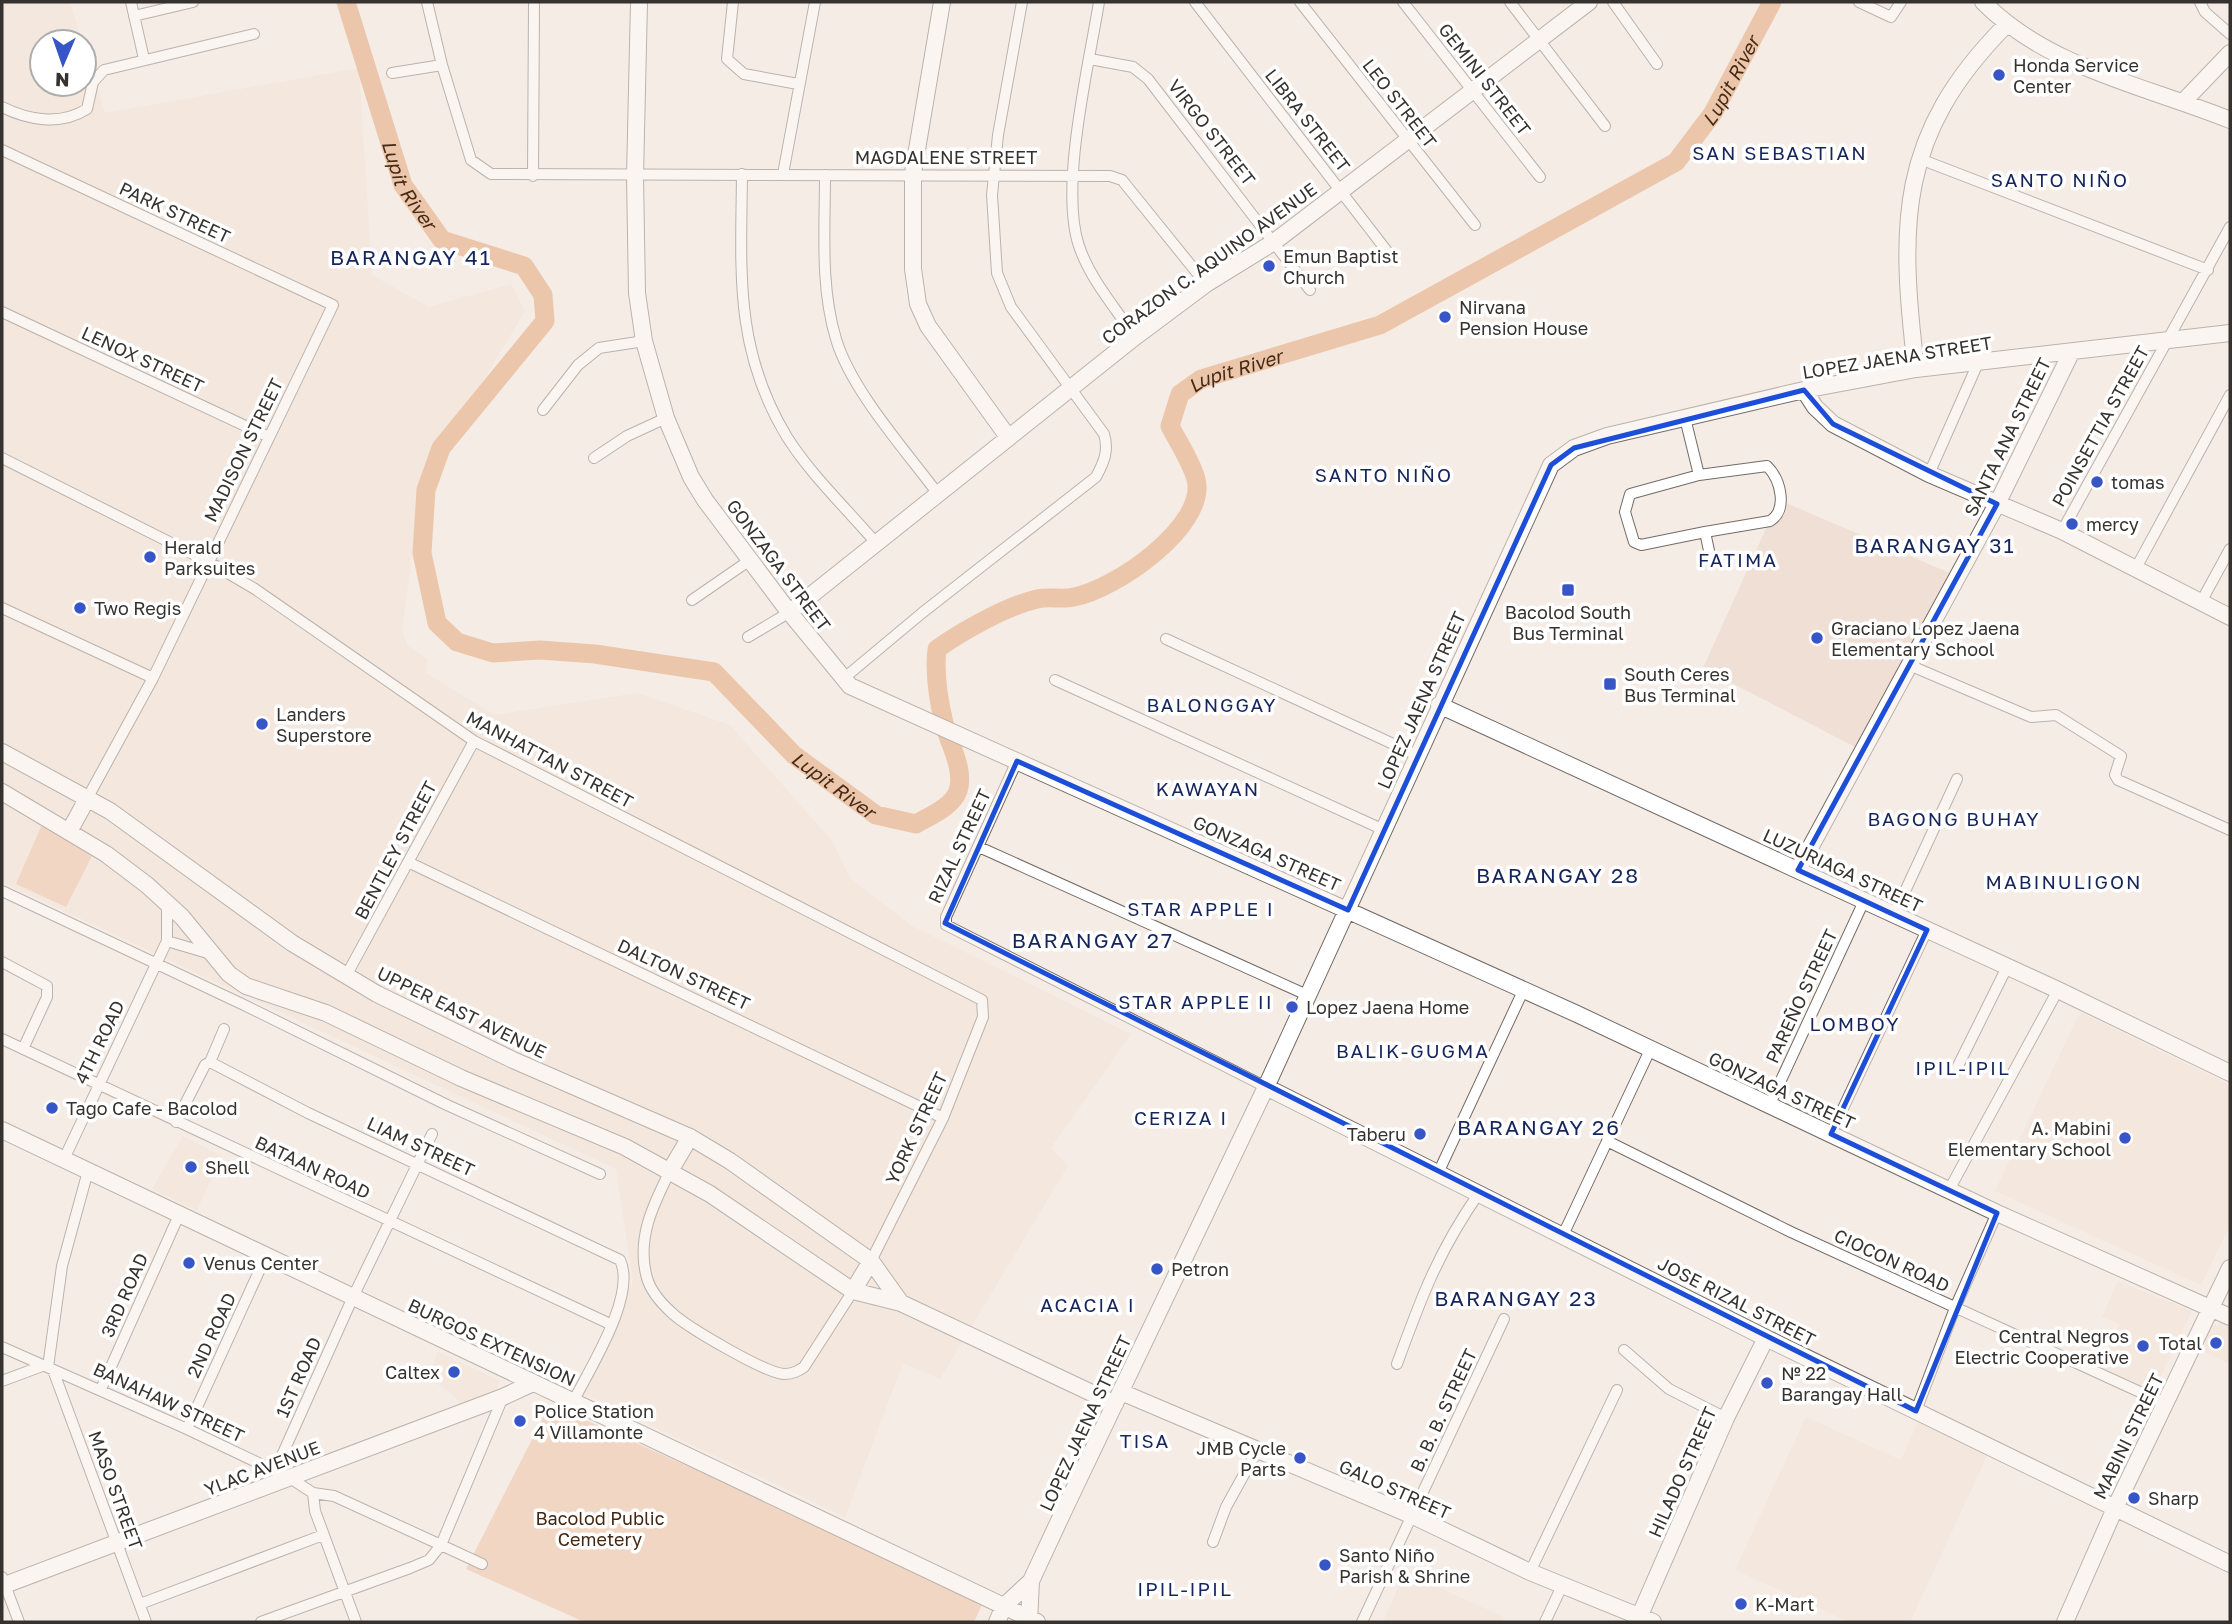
<svg xmlns="http://www.w3.org/2000/svg" width="2232" height="1624" viewBox="0 0 2232 1624" font-family="'Golos Text',sans-serif">
	<style>
		.built { fill: #efdfd5 }
		.green { fill: #e9ba99 }
		.lines { fill: none; stroke-linecap: round; stroke-linejoin: round }
		.river { stroke: #de9864; stroke-width: 19 }
		.street-casing { stroke: #736b66; stroke-width: 12 }
		.secondary-casing { stroke: #736b66; stroke-width: 18 }
		.street { stroke: #fff; stroke-width: 10 }
		.secondary { stroke: #fff; stroke-width: 16 }
		.marked { fill: none; stroke: #1d4ed8; stroke-width: 5; stroke-linejoin: round }
		.poi-dot { fill: #3855c7; stroke: #fff; stroke-width: 2.5 }
		.labels { text-anchor: middle; dominant-baseline: central; stroke-width: 7; stroke-linejoin: round; paint-order: stroke }
		.poi-label { font-size: 18px; fill: #35322f; stroke: #fff; text-anchor: start }
		.street-label { font-size: 18px; fill: #35322f; stroke: #fff }
		.park-label { font-size: 18px; fill: #442710; stroke: #fff }
		.water-label { font-size: 19px; font-style: italic; fill: #472a14; stroke: #fff }
		.neighbourhood-label { font-size: 19px; letter-spacing: 2px; fill: #16255c; stroke: #fff }
		.quarter-label { font-size: 21px; letter-spacing: 2px; fill: #16255c; stroke: #fff }
	</style>
	<rect width="100%" height="100%" fill="#f5ece6"/>
	<!-- built -->
	<path class="built" d="M2 2H70L82 42H42V84H84V47L105 113 359 68 372 275 429 307 511 284 525 311 482 383 437 446 421 490 402 629 407 645 428 659 426 673 494 715 638 693 730 725 832 841 850 878 912 926 1131 1034 1051 1148 1068 1166 940 1379 903 1363 845 1517 580 1392 633 1281 616 1169 2 882Z
		M1779 500 1952 574 1859 749 1703 668Z
		M2080 1012 2230 1085V1225L2201 1285 1995 1191Z
		M183 1136 222 1156 197 1210 152 1189Z
		M2118 1281 2192 1311 2153 1393 2100 1368 2120 1324 2102 1317Z
		M2220 1322 2230 1327V1364L2201 1351 2213 1325 2218 1327Z
		M438 1352 499 1380 497 1393 463 1405 451 1393 433 1381 426 1380Z
		M1806 1417 1901 1460 1918 1422 1988 1454 1910 1622H1849L1735 1570Z
		M1405 1572 1504 1617 1501 1622H1383Z"/>
	<!-- green -->
	<path class="green" d="M43 822 93 854 66 907 16 884Z
		M550 1404 984 1600 974 1622H584L466 1569Z"/>
	<g class="lines">
		<!-- river -->
		<path class="river" id="s1" d="M346 2 403 185 442 240 524 266 543 295 545 321 441 448 426 490 422 553 437 623 457 642 493 653 540 650 595 654 714 672 794 755 876 815 916 824C930 816 952 807 958 791 965 769 949 744 944 723 938 698 934 674 937 649 962 631 1007 606 1037 599 1049 596 1062 600 1074 597 1114 590 1208 526 1196 479 1191 461 1178 442 1170 426L1180 394 1201 379 1380 325 1676 162 1713 113 1772 2"/>
		<defs>
			<path id="street" d="M131 2 144 59
				M427 2 442 65 471 160 491 174 1110 176 1122 180 1206 284
				M733 2 727 59 744 74 798 84
				M1099 2C1089 65 1059 187 1079 246 1090 279 1116 309 1135 337
				M1195 2 1393 259
				M1300 2 1475 225
				M1403 2 1540 177
				M1510 2 1605 126
				M1613 2 1657 64
				M1859 2 1891 17 1901 2
				M2200 2 2205 12 2230 34
				M134 16 193 2
				M1090 59 1133 67 1148 79 1310 290
				M392 73 442 65
				M2 107C28 120 60 126 87 109L93 82 104 70 254 34
				M2 150 333 305 153 678 88 797
				M1920 159 2208 270
				M742 174C741 271 734 350 787 437 811 475 847 509 876 543
				M783 174 815 2
				M825 175C825 229 820 286 836 339 851 390 906 451 938 494
				M533 176 534 2
				M2 312 269 437
				M543 410 578 365 599 348 644 341
				M1685 418 1699 475 1767 466C1781 480 1788 510 1770 521L1705 532 1711 560
				M2 458 209 562 255 589 474 741 982 1000 983 1017 943 1118 871 1261
				M594 458 627 436 666 418
				M1929 474 1978 363
				M1699 475 1630 494 1625 512 1634 542 1641 545 1705 532
				M2062 531 2230 227
				M2136 568 2230 395
				M692 600 750 560
				M2201 602 2230 549
				M2 608 153 678
				M748 637 790 612
				M1166 639 1417 755
				M1909 665 2031 717 2056 715 2121 756 2115 775 2118 780 2230 830
				M843 679 922 613 1096 477C1104 462 1109 451 1104 434L1011 307 997 273 992 195 998 135 1022 2
				M1055 680 1384 830
				M1017 761 946 917V925L1266 1087
				M979 847 1307 995
				M408 862 943 1118
				M2 891 242 1004 447 1105 600 1174
				M1894 915 1957 779
				M167 941 211 954
				M2 962 47 986V997L23 1049
				M346 976 474 741
				M2 1039 610 1324
				M210 1062 224 1029
				M1955 1072 2007 967
				M1769 1106 1864 901
				M176 1122 205 1065 210 1062 308 1113 620 1260C637 1295 590 1368 573 1402
				M1831 1134 1927 930
				M1607 1141 1791 1232 2166 1404
				M64 1159 167 941V902
				M670 1171C653 1205 636 1239 647 1278 651 1292 661 1303 672 1313 687 1327 765 1373 784 1374 793 1374 798 1371 804 1367L853 1291
				M1439 1171 1523 991
				M1949 1190 2058 990
				M1563 1235 1650 1050
				M2 1347 187 1429 290 1478 313 1493 334 1496 441 1545 503 1397
				M1624 1350 1669 1389 1726 1418
				M1397 1364C1421 1298 1438 1252 1479 1193
				M48 1367 62 1266 88 1171
				M53 1370 146 1622
				M2 1381 45 1365
				M101 1389 179 1215
				M1916 1411 1955 1308 1997 1213
				M187 1429 266 1256
				M275 1471 353 1297 432 1134
				M313 1493 315 1511 356 1622
				M1213 1542 1226 1507 1258 1449
				M1530 1572 1617 1390
				M2 1577 19 1622
				M140 1604 323 1535
				M261 1622 410 1568 429 1560 441 1545 482 1564
				M1362 1622 1504 1319
				M1545 1622 1562 1586"/>
			<path id="secondary" d="M639 2 635 176 637 293 644 341 666 418 691 477 705 500 786 608 850 686 1577 1014 1997 1213 2230 1317
				M942 2 913 173V269L918 304 928 326 1008 437
				M1983 2C2048 68 2146 86 2230 120
				M2184 101 2230 53
				M1916 369C1899 224 1897 135 2006 25
				M1804 390 1815 407 1833 424 1929 474 2062 531 2230 617
				M790 612 1135 337 1206 284 1274 242 1589 2
				M1439 705 2058 990 2230 1073
				M2 752 110 811 292 943 377 994 513 1060 690 1137 730 1161 871 1261 901 1303
				M2 792 106 854 147 885 182 917 229 974 246 986 326 1013 461 1078 625 1147 710 1194 853 1291 901 1303 1115 1404
				M70 830 88 797
				M1798 870 1997 504 2071 353
				M1266 1087 1766 1338 2230 1564
				M2 1130 1037 1622
				M670 1171 690 1137
				M853 1291 871 1261
				M1121 1392 1413 1516 1530 1572 1653 1622
				M2 1586 503 1397 533 1383
				M997 1622 1004 1606 1031 1581 1065 1508 1266 1087 1551 465 1574 448 1607 436 1804 390 1916 369 2230 333
				M1029 1622 1031 1581
				M1637 1622 1726 1418 1766 1338
				M2065 1622 2116 1506 2230 1268"/>
		</defs>
		<!-- street casing -->
		<use href="#street" class="street-casing"/>
		<!-- secondary casing -->
		<use href="#secondary" class="secondary-casing"/>
		<!-- street -->
		<use href="#street" class="street"/>
		<!-- secondary -->
		<use href="#secondary" class="secondary"/>
	</g>
	<!-- marked area -->
	<path d="M0 0H2232V1624H0ZM1804 390 1833 424 1997 504 1798 870 1927 930 1831 1134 1997 1213 1916 1411 945 923 1017 761 1348 910 1551 465 1574 448Z" fill="#f5ece6" fill-opacity=".55" fill-rule="evenodd"/>
	<path class="marked" d="M1804 390 1833 424 1997 504 1798 870 1927 930 1831 1134 1997 1213 1916 1411 945 923 1017 761 1348 910 1551 465 1574 448Z"/>
	<!-- markers -->
	<g class="poi-dot">
		<circle cx="1999" cy="75" r="7"/>
		<circle cx="1269" cy="266" r="7"/>
		<circle cx="1445" cy="317" r="7"/>
		<circle cx="2097" cy="482" r="7"/>
		<circle cx="2072" cy="524" r="7"/>
		<circle cx="150" cy="557" r="7"/>
		<rect x="1561" y="583" width="14" height="14" rx="3.5"/>
		<circle cx="80" cy="608" r="7"/>
		<circle cx="1817" cy="638" r="7"/>
		<rect x="1603" y="677" width="14" height="14" rx="3.5"/>
		<circle cx="262" cy="724" r="7"/>
		<circle cx="1292" cy="1007" r="7"/>
		<circle cx="52" cy="1108" r="7"/>
		<circle cx="1420" cy="1134" r="7"/>
		<circle cx="2125" cy="1138" r="7"/>
		<circle cx="191" cy="1167" r="7"/>
		<circle cx="189" cy="1263" r="7"/>
		<circle cx="1157" cy="1269" r="7"/>
		<circle cx="2216" cy="1343" r="7"/>
		<circle cx="2143" cy="1346" r="7"/>
		<circle cx="454" cy="1372" r="7"/>
		<circle cx="1767" cy="1383" r="7"/>
		<circle cx="520" cy="1421" r="7"/>
		<circle cx="1300" cy="1458" r="7"/>
		<circle cx="2134" cy="1498" r="7"/>
		<circle cx="1325" cy="1565" r="7"/>
		<circle cx="1741" cy="1604" r="7"/>
	</g>
	<g class="labels">
		<!-- poi labels -->
		<g class="poi-label">
			<text x="2013" y="65">Honda Service<tspan x="2013" dy="21">Center</tspan></text>
			<text x="1283" y="256">Emun Baptist<tspan x="1283" dy="21">Church</tspan></text>
			<text x="1459" y="307">Nirvana<tspan x="1459" dy="21">Pension House</tspan></text>
			<text x="2111" y="482">tomas</text>
			<text x="2086" y="524">mercy</text>
			<text x="164" y="547">Herald<tspan x="164" dy="21">Parksuites</tspan></text>
			<text x="94" y="608">Two Regis</text>
			<text x="1568" y="612" text-anchor="middle">Bacolod South<tspan x="1568" dy="21">Bus Terminal</tspan></text>
			<text x="1831" y="628">Graciano Lopez Jaena<tspan x="1831" dy="21">Elementary School</tspan></text>
			<text x="1624" y="674">South Ceres<tspan x="1624" dy="21">Bus Terminal</tspan></text>
			<text x="276" y="714">Landers<tspan x="276" dy="21">Superstore</tspan></text>
			<text x="1306" y="1007">Lopez Jaena Home</text>
			<text x="66" y="1108">Tago Cafe - Bacolod</text>
			<text x="2111" y="1128" text-anchor="end">A. Mabini<tspan x="2111" dy="21">Elementary School</tspan></text>
			<text x="1406" y="1134" text-anchor="end">Taberu</text>
			<text x="205" y="1167">Shell</text>
			<text x="203" y="1263">Venus Center</text>
			<text x="1171" y="1269">Petron</text>
			<text x="2129" y="1336" text-anchor="end">Central Negros<tspan x="2129" dy="21">Electric Cooperative</tspan></text>
			<text x="2202" y="1343" text-anchor="end">Total</text>
			<text x="440" y="1372" text-anchor="end">Caltex</text>
			<text x="1781" y="1373">№ 22<tspan x="1781" dy="21">Barangay Hall</tspan></text>
			<text x="534" y="1411">Police Station<tspan x="534" dy="21">4 Villamonte</tspan></text>
			<text x="1286" y="1448" text-anchor="end">JMB Cycle<tspan x="1286" dy="21">Parts</tspan></text>
			<text x="2148" y="1498">Sharp</text>
			<text x="1339" y="1555">Santo Niño<tspan x="1339" dy="21">Parish &amp; Shrine</tspan></text>
			<text x="1755" y="1604">K-Mart</text>
		</g>
		<!-- street labels -->
		<g class="street-label">
			<text transform="translate(1485 79) rotate(52)">GEMINI STREET</text>
			<text transform="translate(1400 103) rotate(52)">LEO STREET</text>
			<text transform="translate(1308 120) rotate(52)">LIBRA STREET</text>
			<text transform="translate(1212 132) rotate(52)">VIRGO STREET</text>
			<text x="946" y="157">MAGDALENE STREET</text>
			<text transform="translate(175 212) rotate(25)">PARK STREET</text>
			<text transform="translate(1209 263) rotate(-36)">CORAZON C. AQUINO AVENUE</text>
			<text transform="translate(1897 357) rotate(-9)">LOPEZ JAENA STREET</text>
			<text transform="translate(143 359) rotate(25)">LENOX STREET</text>
			<text transform="translate(2100 426) rotate(-61)">POINSETTIA STREET</text>
			<text transform="translate(2007 437) rotate(-64)">SANTA ANA STREET</text>
			<text transform="translate(243 450) rotate(-64)">MADISON STREET</text>
			<text transform="translate(779 565) rotate(53)">GONZAGA STREET</text>
			<text transform="translate(1421 700) rotate(-66)">LOPEZ JAENA STREET</text>
			<text transform="translate(550 759) rotate(28)">MANHATTAN STREET</text>
			<text transform="translate(959 846) rotate(-65)">RIZAL STREET</text>
			<text transform="translate(395 850) rotate(-62)">BENTLEY STREET</text>
			<text transform="translate(1267 853) rotate(24)">GONZAGA STREET</text>
			<text transform="translate(1843 870) rotate(25)">LUZURIAGA STREET</text>
			<text transform="translate(684 974) rotate(25)">DALTON STREET</text>
			<text transform="translate(1801 996) rotate(-65)">PAREÑO STREET</text>
			<text transform="translate(462 1012) rotate(26)">UPPER EAST AVENUE</text>
			<text transform="translate(99 1042) rotate(-64)">4TH ROAD</text>
			<text transform="translate(1782 1090) rotate(25)">GONZAGA STREET</text>
			<text transform="translate(916 1128) rotate(-65)">YORK STREET</text>
			<text transform="translate(421 1146) rotate(25)">LIAM STREET</text>
			<text transform="translate(313 1167) rotate(25)">BATAAN ROAD</text>
			<text transform="translate(1892 1260) rotate(25)">CIOCON ROAD</text>
			<text transform="translate(124 1295) rotate(-66)">3RD ROAD</text>
			<text transform="translate(1737 1301) rotate(27)">JOSE RIZAL STREET</text>
			<text transform="translate(211 1335) rotate(-65)">2ND ROAD</text>
			<text transform="translate(492 1342) rotate(25)">BURGOS EXTENSION</text>
			<text transform="translate(298 1377) rotate(-66)">1ST ROAD</text>
			<text transform="translate(169 1402) rotate(25)">BANAHAW STREET</text>
			<text transform="translate(1443 1410) rotate(-65)">B. B. B. STREET</text>
			<text transform="translate(1085 1423) rotate(-65)">LOPEZ JAENA STREET</text>
			<text transform="translate(2128 1436) rotate(-64)">MABINI STREET</text>
			<text transform="translate(262 1468) rotate(-21)">YLAC AVENUE</text>
			<text transform="translate(1682 1472) rotate(-66)">HILADO STREET</text>
			<text transform="translate(1395 1489) rotate(24)">GALO STREET</text>
			<text transform="translate(116 1490) rotate(70)">MASO STREET</text>
		</g>
		<!-- park labels -->
		<g class="park-label">
			<text x="600" y="1518">Bacolod Public<tspan x="600" dy="21">Cemetery</tspan></text>
		</g>
		<!-- water labels -->
		<g class="water-label">
			<text stroke="none"><textPath href="#s1" startOffset="2567">Lupit River</textPath></text>
			<text stroke="none"><textPath href="#s1" startOffset="194">Lupit River</textPath></text>
			<text stroke="none"><textPath href="#s1" startOffset="1979">Lupit River</textPath></text>
			<text stroke="none"><textPath href="#s1" startOffset="1202">Lupit River</textPath></text>
		</g>
		<!-- neighbourhood labels -->
		<g class="neighbourhood-label">
			<text x="1780" y="152">SAN SEBASTIAN</text>
			<text x="2060" y="179">SANTO NIÑO</text>
			<text x="1384" y="474">SANTO NIÑO</text>
			<text x="1738" y="559">FATIMA</text>
			<text x="1212" y="704">BALONGGAY</text>
			<text x="1208" y="788">KAWAYAN</text>
			<text x="1954" y="818">BAGONG BUHAY</text>
			<text x="2064" y="881">MABINULIGON</text>
			<text x="1201" y="908">STAR APPLE I</text>
			<text x="1196" y="1001">STAR APPLE II</text>
			<text x="1855" y="1023">LOMBOY</text>
			<text x="1413" y="1050">BALIK-GUGMA</text>
			<text x="1963" y="1067">IPIL-IPIL</text>
			<text x="1181" y="1117">CERIZA I</text>
			<text x="1088" y="1304">ACACIA I</text>
			<text x="1145" y="1440">TISA</text>
			<text x="1185" y="1588">IPIL-IPIL</text>
		</g>
		<!-- quarter labels -->
		<g class="quarter-label">
			<text x="411" y="257">BARANGAY 41</text>
			<text x="1935" y="545">BARANGAY 31</text>
			<text x="1558" y="875">BARANGAY 28</text>
			<text x="1093" y="940">BARANGAY 27</text>
			<text x="1539" y="1127">BARANGAY 26</text>
			<text x="1516" y="1298">BARANGAY 23</text>
		</g>
	</g>
	<!-- border -->
	<rect width="2232" height="1624" fill="none" stroke="#35322f" stroke-width="7"/>
	<!-- north arrow -->
	<g transform="translate(63 63) rotate(182)"><circle r="33" fill="#ffffff" stroke="#aeadac" stroke-width="2"/>
	<path d="M0-5L12 26L0 18L-12 26Z" fill="#3855c7"/>
	<text y="-10" font-size="19" font-weight="bold" text-anchor="middle" fill="#35322f">N</text>
	</g>
</svg>
